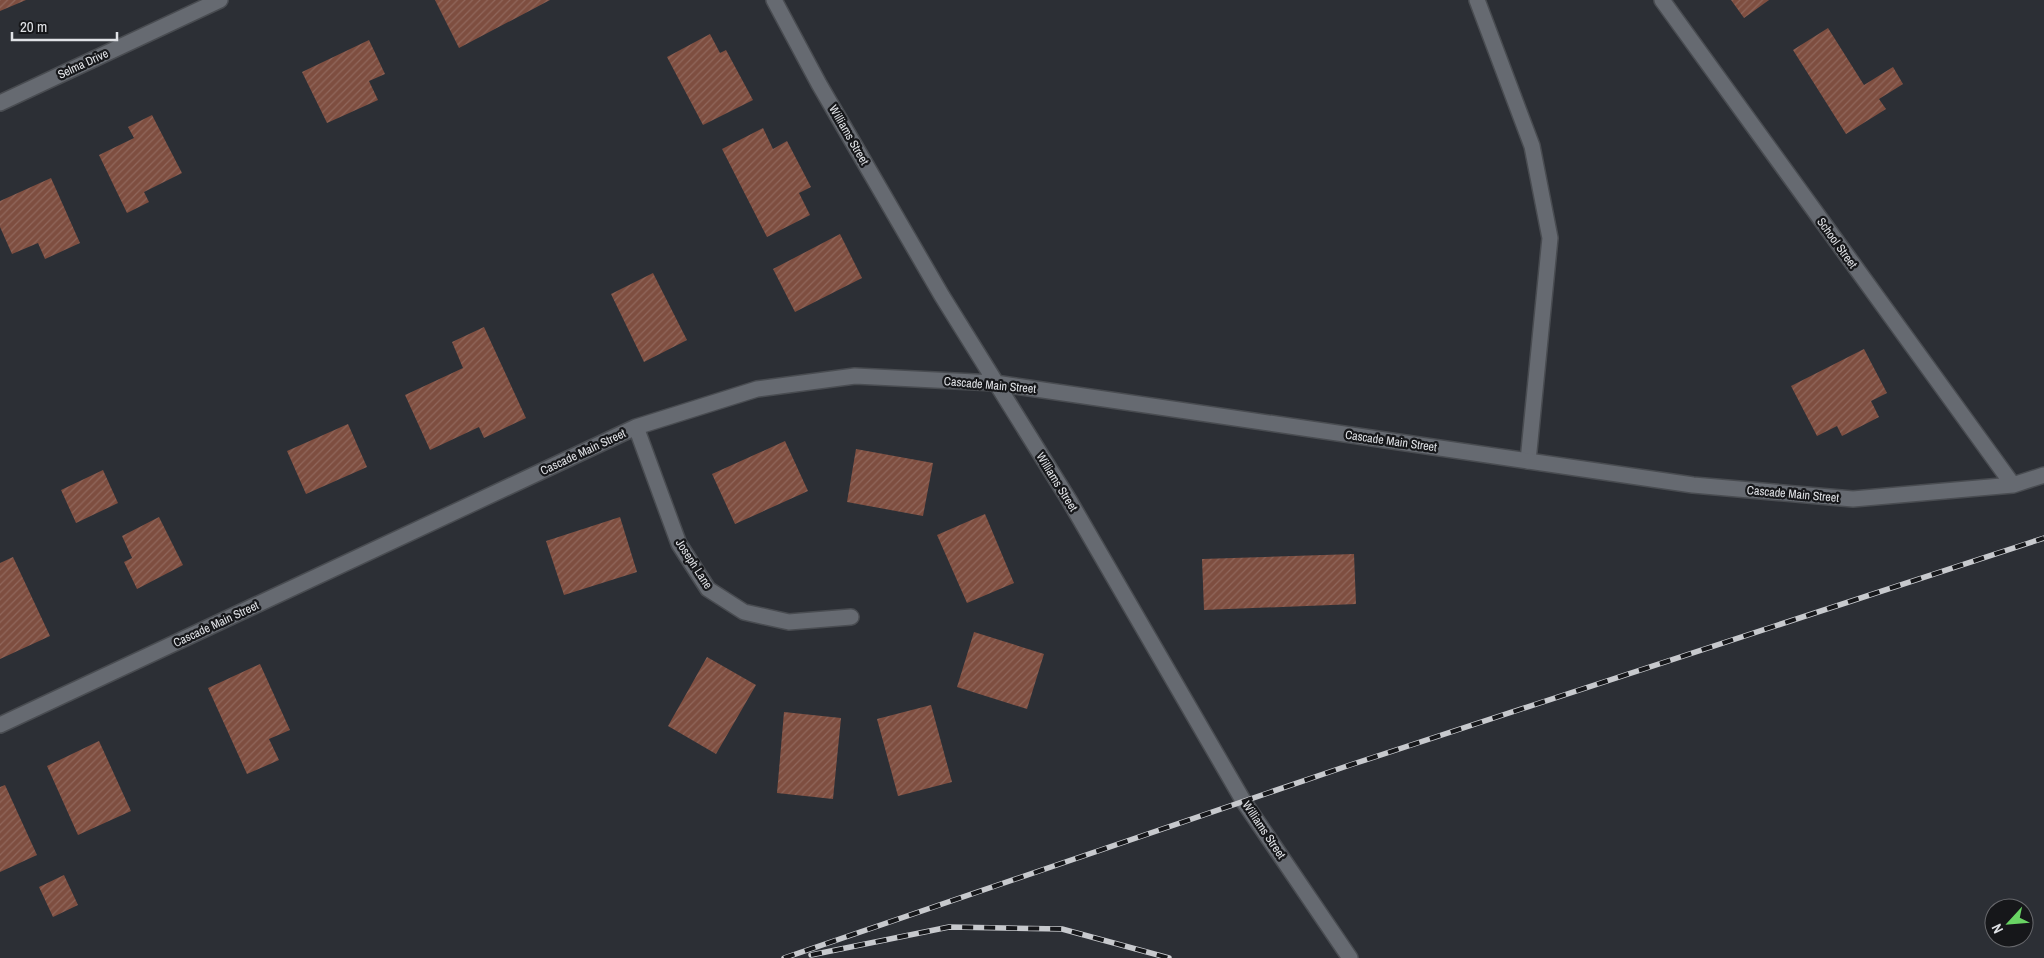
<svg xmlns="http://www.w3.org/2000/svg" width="2044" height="958" viewBox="0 0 2044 958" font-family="'Archivo Narrow',sans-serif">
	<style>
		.building { fill: url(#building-hatch) }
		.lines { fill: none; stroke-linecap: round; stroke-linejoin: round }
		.lane-casing { stroke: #494c51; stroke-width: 18 }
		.street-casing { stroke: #494c51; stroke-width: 18 }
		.lane { stroke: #666a71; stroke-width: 15 }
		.street { stroke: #666a71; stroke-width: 15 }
		.rail-casing { stroke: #c7c9cd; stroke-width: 5.5 }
		.rail { stroke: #16171a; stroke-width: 4; stroke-dasharray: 11; stroke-linecap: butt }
		.labels { text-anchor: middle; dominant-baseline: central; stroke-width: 4.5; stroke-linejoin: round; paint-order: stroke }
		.street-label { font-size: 12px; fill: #e0e2e6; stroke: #16171a }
	</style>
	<defs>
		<pattern id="building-hatch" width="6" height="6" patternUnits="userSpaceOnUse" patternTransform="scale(1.25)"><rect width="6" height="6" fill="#7e4e40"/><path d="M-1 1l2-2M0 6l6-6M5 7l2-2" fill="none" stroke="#90675c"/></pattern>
	</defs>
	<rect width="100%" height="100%" fill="#2c2f35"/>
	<!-- building -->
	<path class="building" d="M0 0H26L0 11Z
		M435 0H550L459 48Z
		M1731 0H1769L1744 18Z
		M1828 28 1864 85 1893 67 1903 84 1879 99 1886 109 1846 134 1793 50Z
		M710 34 720 53 726 50 753 100 703 125 667 57Z
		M369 40 385 74 369 81 378 100 327 123 302 72Z
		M152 115 182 173 144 192 149 202 127 213 99 155 134 138 128 127Z
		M763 128 773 149 787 141 811 187 799 193 810 215 767 237 722 149Z
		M51 178 80 243 45 259 38 243 12 254 0 227V201Z
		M840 234 862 278 795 312 773 269Z
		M653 273 687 340 644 362 611 294Z
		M484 327 526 418 484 438 479 427 430 450 405 395 463 368 452 342Z
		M1864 349 1887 393 1871 401 1879 417 1842 436 1837 426 1817 436 1791 386Z
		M348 424 367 467 306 494 287 451Z
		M785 441 808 491 735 524 712 474Z
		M856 449 933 463 923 516 847 502Z
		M103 470 118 503 76 523 61 490Z
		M985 514 1014 583 967 603 937 535Z
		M159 517 183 565 137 589 124 562 132 558 122 536Z
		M620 517 637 572 564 595 546 541Z
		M1354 554 1356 604 1204 610 1202 559Z
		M13 557 50 636 0 659V563Z
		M974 632 1044 654 1027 709 957 687Z
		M707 657 756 685 716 754 668 726Z
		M260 664 290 730 269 739 279 760 247 774 208 688Z
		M931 705 952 782 898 796 877 719Z
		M784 712 841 718 833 799 777 793Z
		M99 741 131 811 78 835 47 766Z
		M5 785 37 855 0 872V787Z
		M64 875 78 905 53 917 39 887Z"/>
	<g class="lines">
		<defs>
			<path id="lane" d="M1477 0 1532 146 1550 238 1528 461"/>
			<path id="street" d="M774 0 819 84 942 296 1069 500 1244 802 1350 958
				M1662 0 2013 485
				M0 103 220 0
				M636 427 679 544 708 589 744 612 789 622 851 617
				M0 725 636 427 757 389 855 376 995 383 1693 485 1853 499 2013 485 2044 475"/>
		</defs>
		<!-- lane casing -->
		<use href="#lane" class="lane-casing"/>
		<!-- street casing -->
		<use href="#street" class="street-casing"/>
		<!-- lane -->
		<use href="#lane" class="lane"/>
		<!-- street -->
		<use href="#street" class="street"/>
		<defs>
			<path id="rail" d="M811 955 949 927 1062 929 1169 958
				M784 958 1350 765 2044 538"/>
		</defs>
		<!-- rail casing -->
		<use href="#rail" class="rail-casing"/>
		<!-- rail -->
		<use href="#rail" class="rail"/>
	</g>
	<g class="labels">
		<!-- street labels -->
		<g class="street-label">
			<text transform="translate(83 64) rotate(-25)">Selma Drive</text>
			<text transform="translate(849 135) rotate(60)">Williams Street</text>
			<text transform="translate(1837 243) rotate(54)">School Street</text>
			<text transform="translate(990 385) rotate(5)">Cascade Main Street</text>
			<text transform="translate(1391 441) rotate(8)">Cascade Main Street</text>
			<text transform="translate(583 452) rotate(-25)">Cascade Main Street</text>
			<text transform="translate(1057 482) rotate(58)">Williams Street</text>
			<text transform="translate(1793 494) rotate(5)">Cascade Main Street</text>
			<text transform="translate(694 564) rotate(57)">Joseph Lane</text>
			<text transform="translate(216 624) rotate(-25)">Cascade Main Street</text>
			<text transform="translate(1264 830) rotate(56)">Williams Street</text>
		</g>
	</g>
	<!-- north arrow -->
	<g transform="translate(2009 923) rotate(244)"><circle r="24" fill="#16171a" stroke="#67686c"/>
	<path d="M0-4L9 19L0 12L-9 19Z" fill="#69d464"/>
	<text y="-8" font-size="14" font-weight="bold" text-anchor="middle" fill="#e0e2e6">N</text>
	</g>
	<!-- scale -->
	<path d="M12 32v8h105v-8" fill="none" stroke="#e0e2e6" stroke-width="2.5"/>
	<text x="20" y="32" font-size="15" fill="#e0e2e6" stroke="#16171a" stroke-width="4" paint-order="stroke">20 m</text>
</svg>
